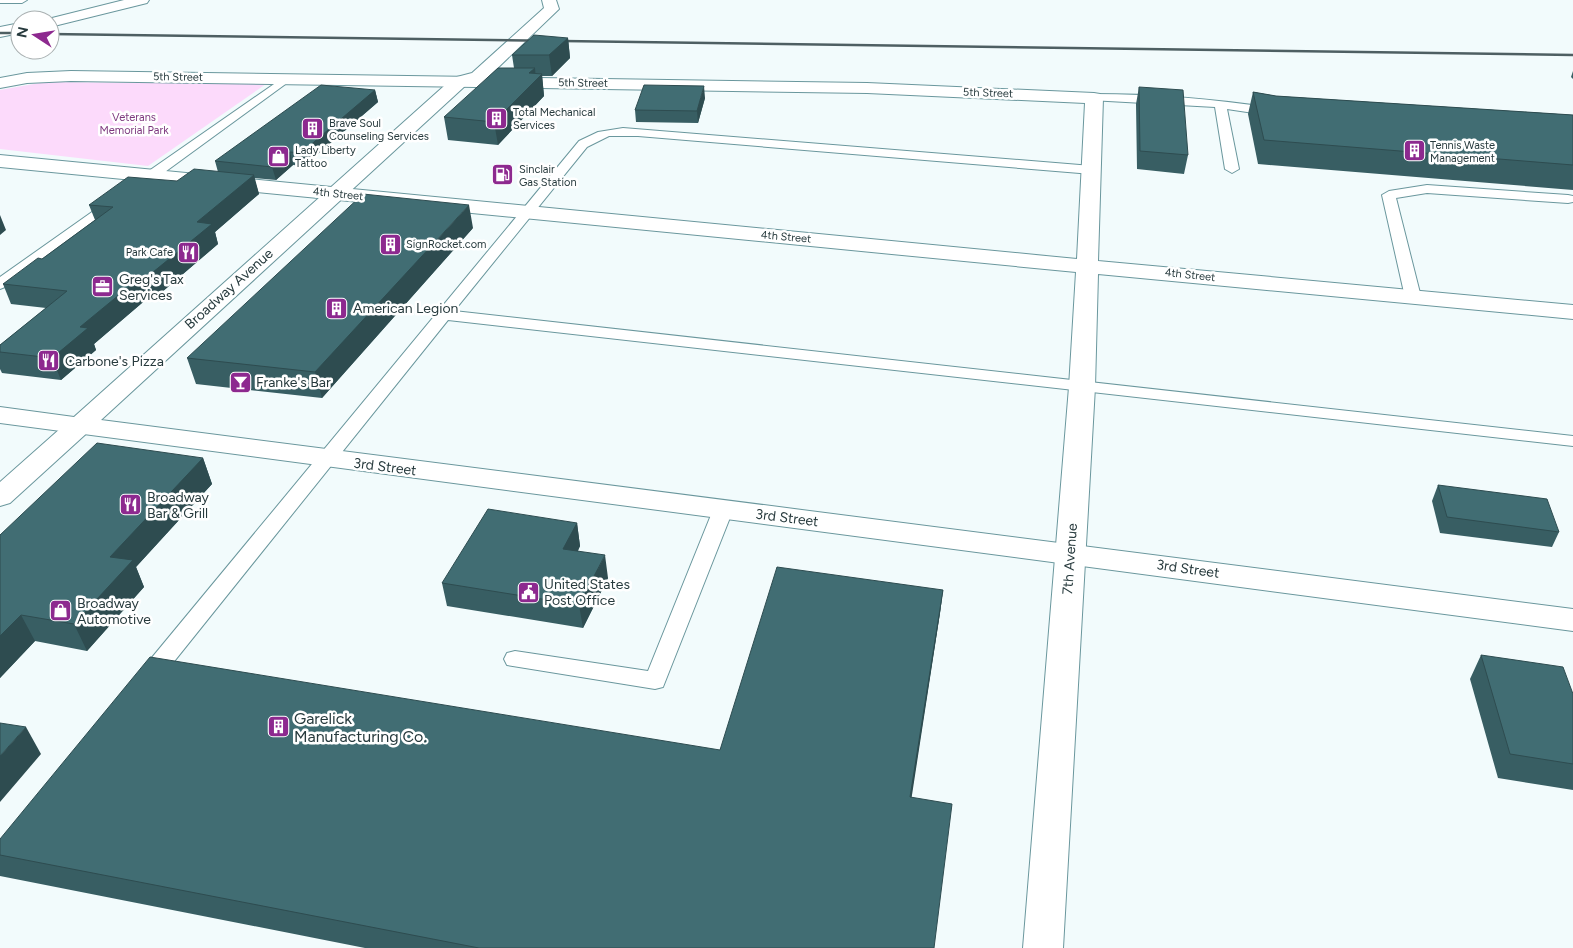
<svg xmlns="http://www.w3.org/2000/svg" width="1573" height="948" viewBox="0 0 1573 948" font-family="Figtree,sans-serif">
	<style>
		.green { fill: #fcdafb }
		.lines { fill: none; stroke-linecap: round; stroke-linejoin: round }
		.service-casing { stroke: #6a979d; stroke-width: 2 }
		.minor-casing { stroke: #6a979d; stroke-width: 2 }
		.tertiary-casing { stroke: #6a979d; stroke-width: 2 }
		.service { fill: #fff; fill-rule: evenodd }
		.minor { fill: #fff; fill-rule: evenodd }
		.tertiary { fill: #fff; fill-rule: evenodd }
		.rail { stroke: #4e5f62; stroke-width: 2.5 }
		.wall { fill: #385e63 }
		.shaded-wall { fill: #2e4c50 }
		.building { fill: #416d73; stroke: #2e4c50 }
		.labels { text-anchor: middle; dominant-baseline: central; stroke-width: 5; stroke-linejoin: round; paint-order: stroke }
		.far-street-label { font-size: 11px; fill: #273a3d; stroke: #fff }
		.far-poi-label { font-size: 11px; fill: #273a3d; stroke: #fff; text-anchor: start }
		.far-park-label { font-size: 11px; fill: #7d387e; stroke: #fff }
		.poi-label { font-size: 14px; fill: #273a3d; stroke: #fff; text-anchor: start }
		.street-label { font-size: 14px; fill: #273a3d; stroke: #fff }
		.near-poi-label { font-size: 16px; fill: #273a3d; stroke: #fff; text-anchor: start }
	</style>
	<rect width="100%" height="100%" fill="#f2fbfc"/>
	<!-- green -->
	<path class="green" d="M45 82 266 84 148 166 0 149V90Z"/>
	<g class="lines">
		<defs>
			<path id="service" d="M0 0H27L22 3H0Z
				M287 75 291 76 293 78 291 80 143 188H133L131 185 133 182Z
				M1094 94C1154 94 1214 99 1273 108L1279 112 1273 116 1227 109 1239 169 1232 173 1225 169 1215 107 1090 100 1088 98 1090 96Z
				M623 128 1092 166 1099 170 1092 174 638 136H609L587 147 454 311 1573 436V446L448 320 156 684 148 686 140 684 137 678 140 672 579 141 598 132Z
				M1427 185 1568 195 1573 196V202L1568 203 1427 193 1396 198 1421 297 1418 300H1408L1405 297 1382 195 1389 191Z
				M114 199 121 203 119 206 5 287 0 289V277L109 200Z
				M723 504 730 506 733 510 663 687 655 689 507 665 504 659 507 653 515 651 648 671 713 510 716 506Z"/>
			<path id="minor" d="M71 71 867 83 1094 93 1100 94 1103 98 1098 261 1573 305V319L1098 274 1095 387 1063 948H1023L1069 387 1076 272 0 167V155L1077 259 1085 103 867 93 71 81 27 83 0 88V78L27 73Z
				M79 418 88 420 92 426 88 432 10 503 0 506V482L70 420Z"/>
			<path id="tertiary" d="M124 0H149L147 3 50 27V20H44Z
				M542 0H556L559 9 484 81 465 86 101 420 1573 609V631L0 423V407L74 417 453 78 472 73 544 8Z
				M20 23V33L0 37V27Z"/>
		</defs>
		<!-- service casing -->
		<use href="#service" class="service-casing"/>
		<!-- minor casing -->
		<use href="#minor" class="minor-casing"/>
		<!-- tertiary casing -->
		<use href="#tertiary" class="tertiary-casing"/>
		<!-- service -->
		<use href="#service" class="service"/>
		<!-- minor -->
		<use href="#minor" class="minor"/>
		<!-- tertiary -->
		<use href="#tertiary" class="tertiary"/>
		<!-- rail -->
		<path class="rail" d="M0 33H20
			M50 34 1573 55"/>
	</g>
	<!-- wall -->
	<path class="wall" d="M568 38 570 58 552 76H542L544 96 498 145 448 140 444 117 514 68 512 55Z
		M1573 71V79L1571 77Z
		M1139 87 1188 155 1184 174 1137 169 1136 104Z
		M375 90 378 102 304 166 293 165 276 180 254 178 259 194 215 232 218 244 155 298 149 297 94 344 96 350 61 380 2 373 0 369V345L46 308 11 304 3 284 42 259 95 220 89 205 177 181 218 172 215 161Z
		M1253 92 1276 96 1573 115V190L1258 164 1248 114Z
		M705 98 698 123 636 122 635 110Z
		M473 228 322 398 196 384 187 358Z
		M203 458 212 484 136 567 144 587 87 651 35 641 0 678V535Z
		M1438 485 1559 532 1552 547 1440 533 1432 501Z
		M577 523 580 546 578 551 608 578 583 628 447 606 442 583Z
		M943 590 940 613 911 797 934 948H365L0 876V839L720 750Z
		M1481 655 1573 694V790L1498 778 1470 679Z"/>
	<!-- shaded-wall -->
	<path class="shaded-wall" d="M568 38 570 58 552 76 549 55Z
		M535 68 536 80 542 74 544 96 498 145 494 122 529 73Z
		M704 86 705 98 698 123 697 111Z
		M375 90 378 102 304 166 301 153Z
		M290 152 293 165 276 180 272 167Z
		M254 175 259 194 215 232 218 244 155 298 147 277 197 222Z
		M469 205 473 228 322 398 315 372Z
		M0 215 6 230 0 235Z
		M142 276 149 297 94 344 96 350 61 380 52 358 80 327Z
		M203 458 212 484 136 567 144 587 87 651 74 624 110 557Z
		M577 523 580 546 566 572 563 549Z
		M605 555 608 578 583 628 579 605Z
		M943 590 940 613 908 821 910 797Z
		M21 615 35 641 0 678V636Z
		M26 727 41 754 0 802V756Z"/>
	<!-- building -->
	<path class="building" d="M534 35 568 38 549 55H512Z
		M498 68H535L529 73 542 74 494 122 444 117Z
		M321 85 375 90 301 153 290 152 272 167 215 161Z
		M644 85 704 86 697 111 635 110Z
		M1139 87 1183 90 1188 155 1140 151Z
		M1253 92 1276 96 1573 115V165L1264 140Z
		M194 169 254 175 197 222 212 224 147 277 142 276 80 327 88 328 52 358 0 352V345L67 291 3 284 38 258 42 259 113 207 89 205 128 177 177 181Z
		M363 194 469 205 315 372 187 358Z
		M97 443 203 458 110 557 133 560 74 624 21 615 0 636V535Z
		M1438 485 1547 499 1559 532 1447 517Z
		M488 509 577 523 563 549 605 555 579 605 442 583Z
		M777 567 943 590 910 797 952 804 934 948H479L0 855V839L150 657 720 750Z
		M1481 655 1563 667 1573 694V764L1510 754Z
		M0 723 26 727 0 756Z"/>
	<!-- icons -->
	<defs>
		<symbol id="building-square" viewBox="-11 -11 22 22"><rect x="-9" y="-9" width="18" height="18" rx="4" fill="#8d298f" stroke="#fff"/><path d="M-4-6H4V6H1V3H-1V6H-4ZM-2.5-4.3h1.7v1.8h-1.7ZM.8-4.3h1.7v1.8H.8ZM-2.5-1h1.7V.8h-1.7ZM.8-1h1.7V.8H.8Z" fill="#fff"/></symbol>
		<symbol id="shop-square" viewBox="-11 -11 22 22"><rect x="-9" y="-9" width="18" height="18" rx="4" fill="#8d298f" stroke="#fff"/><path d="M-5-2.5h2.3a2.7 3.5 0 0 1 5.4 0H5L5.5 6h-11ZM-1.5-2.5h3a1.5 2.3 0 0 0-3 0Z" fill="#fff"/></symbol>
		<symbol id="fuel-square" viewBox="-11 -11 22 22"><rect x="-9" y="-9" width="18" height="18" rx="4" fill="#8d298f" stroke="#fff"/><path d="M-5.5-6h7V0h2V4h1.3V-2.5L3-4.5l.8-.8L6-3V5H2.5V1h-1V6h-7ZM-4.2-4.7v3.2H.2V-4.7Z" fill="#fff"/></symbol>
		<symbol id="restaurant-square" viewBox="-11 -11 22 22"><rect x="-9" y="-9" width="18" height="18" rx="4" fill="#8d298f" stroke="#fff"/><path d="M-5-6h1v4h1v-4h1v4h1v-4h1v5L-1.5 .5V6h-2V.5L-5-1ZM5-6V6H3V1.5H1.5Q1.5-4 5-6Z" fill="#fff"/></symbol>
		<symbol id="office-square" viewBox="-11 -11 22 22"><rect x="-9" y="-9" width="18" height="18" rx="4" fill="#8d298f" stroke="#fff"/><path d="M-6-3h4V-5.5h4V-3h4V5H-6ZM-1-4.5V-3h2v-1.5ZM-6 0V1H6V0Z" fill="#fff"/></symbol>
		<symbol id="bar-square" viewBox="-11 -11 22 22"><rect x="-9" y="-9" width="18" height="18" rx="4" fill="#8d298f" stroke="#fff"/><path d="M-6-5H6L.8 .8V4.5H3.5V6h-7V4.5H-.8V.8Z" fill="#fff"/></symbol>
		<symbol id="civic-square" viewBox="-11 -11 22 22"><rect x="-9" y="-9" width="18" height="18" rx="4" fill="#8d298f" stroke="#fff"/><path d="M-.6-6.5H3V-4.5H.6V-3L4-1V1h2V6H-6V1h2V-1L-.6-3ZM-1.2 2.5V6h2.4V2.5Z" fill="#fff"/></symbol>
	</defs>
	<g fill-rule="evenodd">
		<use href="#building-square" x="484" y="106" width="25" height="25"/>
		<use href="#building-square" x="300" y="116" width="25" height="25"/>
		<use href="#building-square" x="1402" y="138" width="25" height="25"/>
		<use href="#shop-square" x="266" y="144" width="25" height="25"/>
		<use href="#fuel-square" x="490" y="162" width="25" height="25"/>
		<use href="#building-square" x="378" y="232" width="25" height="25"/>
		<use href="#restaurant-square" x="176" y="240" width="25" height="25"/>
		<use href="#office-square" x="90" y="274" width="25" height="25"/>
		<use href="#building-square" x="324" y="296" width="25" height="25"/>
		<use href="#restaurant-square" x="36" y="348" width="25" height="25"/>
		<use href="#bar-square" x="228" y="370" width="25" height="25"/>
		<use href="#restaurant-square" x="118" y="492" width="25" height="25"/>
		<use href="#civic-square" x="516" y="580" width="25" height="25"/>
		<use href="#shop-square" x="48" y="598" width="25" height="25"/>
		<use href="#building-square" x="266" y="714" width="25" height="25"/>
	</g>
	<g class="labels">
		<!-- far-street labels -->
		<g class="far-street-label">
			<text transform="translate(178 77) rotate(1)">5th Street</text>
			<text transform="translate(583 83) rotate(1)">5th Street</text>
			<text transform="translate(988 93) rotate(2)">5th Street</text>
			<text transform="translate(338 194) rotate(6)">4th Street</text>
			<text transform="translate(786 237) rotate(5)">4th Street</text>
			<text transform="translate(1190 275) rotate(6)">4th Street</text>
		</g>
		<!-- far-poi labels -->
		<g class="far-poi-label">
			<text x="513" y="112">Total Mechanical<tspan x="513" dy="13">Services</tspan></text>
			<text x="329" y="123">Brave Soul<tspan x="329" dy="13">Counseling Services</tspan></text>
			<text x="1430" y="145">Tennis Waste<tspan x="1430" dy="13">Management</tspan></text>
			<text x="295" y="150">Lady Liberty<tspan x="295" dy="13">Tattoo</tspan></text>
			<text x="519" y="169">Sinclair<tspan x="519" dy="13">Gas Station</tspan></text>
			<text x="406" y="244">SignRocket.com</text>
			<text x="173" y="252" text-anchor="end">Park Cafe</text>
		</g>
		<!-- far-park labels -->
		<g class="far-park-label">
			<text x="134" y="117">Veterans<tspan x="134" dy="13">Memorial Park</tspan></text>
		</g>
		<!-- poi labels -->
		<g class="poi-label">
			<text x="119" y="279">Greg's Tax<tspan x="119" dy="16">Services</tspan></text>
			<text x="353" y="308">American Legion</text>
			<text x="65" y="361">Carbone's Pizza</text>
			<text x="256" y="382">Franke's Bar</text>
			<text x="147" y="497">Broadway<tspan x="147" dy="16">Bar &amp; Grill</tspan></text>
			<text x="544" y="584">United States<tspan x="544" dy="16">Post Office</tspan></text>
			<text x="77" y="603">Broadway<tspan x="77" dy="16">Automotive</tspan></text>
		</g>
		<!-- street labels -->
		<g class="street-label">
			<text transform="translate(229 289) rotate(-42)">Broadway Avenue</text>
			<text transform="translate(385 467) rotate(7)">3rd Street</text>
			<text transform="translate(787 518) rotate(7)">3rd Street</text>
			<text transform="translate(1070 559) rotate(-86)">7th Avenue</text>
			<text transform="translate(1188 569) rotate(8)">3rd Street</text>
		</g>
		<!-- near-poi labels -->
		<g class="near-poi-label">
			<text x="294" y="718">Garelick<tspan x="294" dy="18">Manufacturing Co.</tspan></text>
		</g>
	</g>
	<!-- north arrow -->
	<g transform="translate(35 35) rotate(282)"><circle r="24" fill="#ffffff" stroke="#a9b0b1"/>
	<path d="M0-4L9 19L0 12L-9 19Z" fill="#8d298f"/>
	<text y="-8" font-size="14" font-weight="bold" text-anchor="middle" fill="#273a3d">N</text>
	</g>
</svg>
